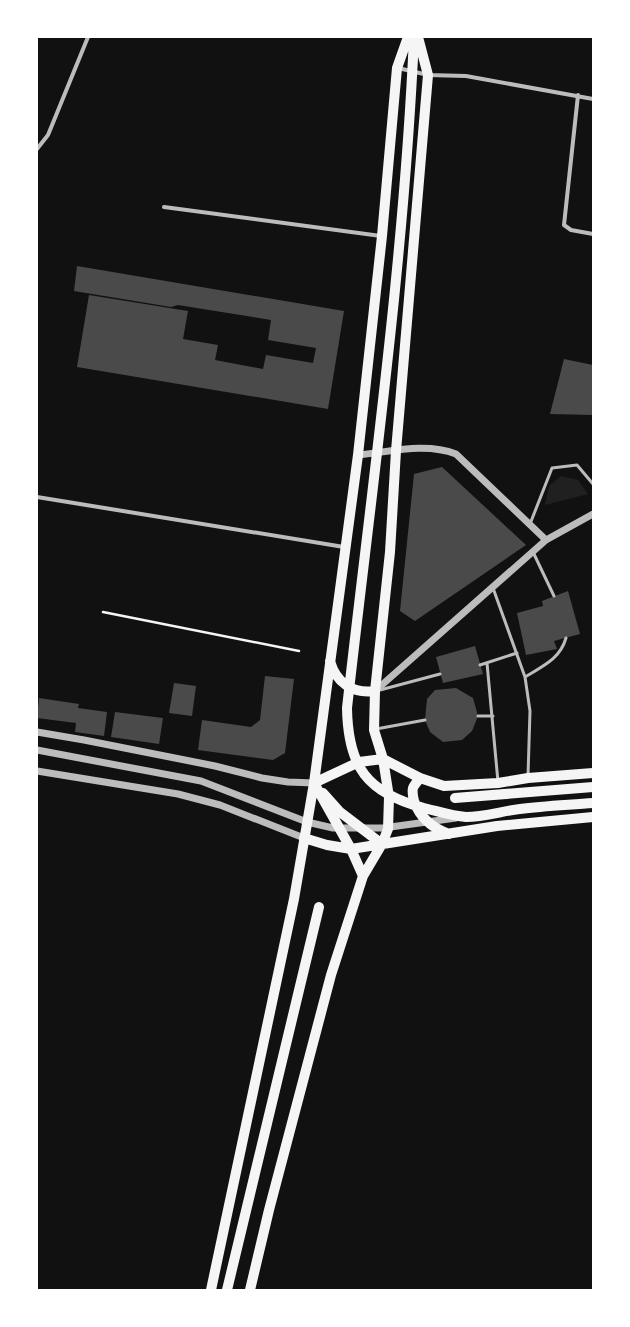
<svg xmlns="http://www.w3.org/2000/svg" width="630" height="1327" viewBox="0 0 630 1327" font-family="Commissioner,sans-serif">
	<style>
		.green { fill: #202020 }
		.building { fill: #4a4a4a }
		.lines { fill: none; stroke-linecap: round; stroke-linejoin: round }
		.path { stroke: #f5f5f5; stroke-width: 2.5 }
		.service { stroke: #bcbcbc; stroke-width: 3 }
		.minor { stroke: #bcbcbc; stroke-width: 4 }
		.tertiary { stroke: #bcbcbc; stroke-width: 7 }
		.primary { stroke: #f5f5f5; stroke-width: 10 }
	</style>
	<rect width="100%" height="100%" fill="#111"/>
	<!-- green -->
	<path class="green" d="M561 476 578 480 588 494 545 505 549 486Z"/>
	<!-- building -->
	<path class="building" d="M77 266 344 311 328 409 77 367 89 295 188 311 183 339 218 345 215 360 263 369 266 355 313 363 316 348 268 340 271 320 178 305 171 307 74 291Z
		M564 359 593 365V415L550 414Z
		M442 467 526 545 415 621 400 611 414 474Z
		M568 591 580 634 554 641 557 649 526 655 517 613 543 606 542 601Z
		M475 646 483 674 443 683 436 657Z
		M265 676 294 679 285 753 273 760 198 750 202 720 251 727 260 720Z
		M174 683 196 686 192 716 169 713Z
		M456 688 473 698 478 716 472 731 462 740 443 742 430 732 425 720 427 699 435 690Z
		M39 698 79 704 78 708 107 712 104 736 75 732 76 723 37 718Z
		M115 712 163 718 159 744 111 737Z"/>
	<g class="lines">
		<!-- path -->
		<path class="path" d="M103 612 299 651"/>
		<!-- service -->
		<path class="service" d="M530 524 552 468 577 465 593 484
			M533 552 554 596
			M493 588 525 677 530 711 528 776
			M487 663 498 782
			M480 665 517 653
			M525 677C543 666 560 659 566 638
			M380 690 440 674
			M478 716H493
			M376 729 425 720"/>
		<!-- minor -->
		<path class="minor" d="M398 68 428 75 466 76 593 99
			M578 95 564 225 571 230 593 234
			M37 149 48 135 88 37
			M164 207 381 236
			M37 497 344 547"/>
		<!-- tertiary -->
		<path class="tertiary" d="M358 455C390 452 425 442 456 454L546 540
			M375 691 546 540 593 514
			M37 732 84 740 215 766 262 778 288 782 314 783
			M37 750 201 781 307 822 333 828H383L456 818
			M37 771 178 794 220 805 304 838"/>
		<!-- primary -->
		<path class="primary" d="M414 37C404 262 372 485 347 708 348 767 367 793 424 808 437 811 452 816 466 817 483 817 503 811 520 809 544 806 569 805 593 803
			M330 661C336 683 353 694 375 691
			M383 759 420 778 444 786 498 783 528 778 593 773
			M420 778C418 781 414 785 413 788 412 792 413 797 414 801 420 818 432 828 449 834
			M314 783 351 849 363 876
			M314 783 359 762 383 759
			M323 793 340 812 382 844
			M455 798 593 787
			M304 838 327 845 351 849 497 826 593 817
			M211 1290 294 899 314 783 358 455 382 236 397 68 408 37
			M227 1290 319 907
			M250 1290 269 1210 331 975 363 876 382 844 388 829 389 797 383 759 374 730 375 691 390 552 396 451 428 75 418 37"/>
	</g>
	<!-- border -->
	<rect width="630" height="1327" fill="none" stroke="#ffffff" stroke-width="76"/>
</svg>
